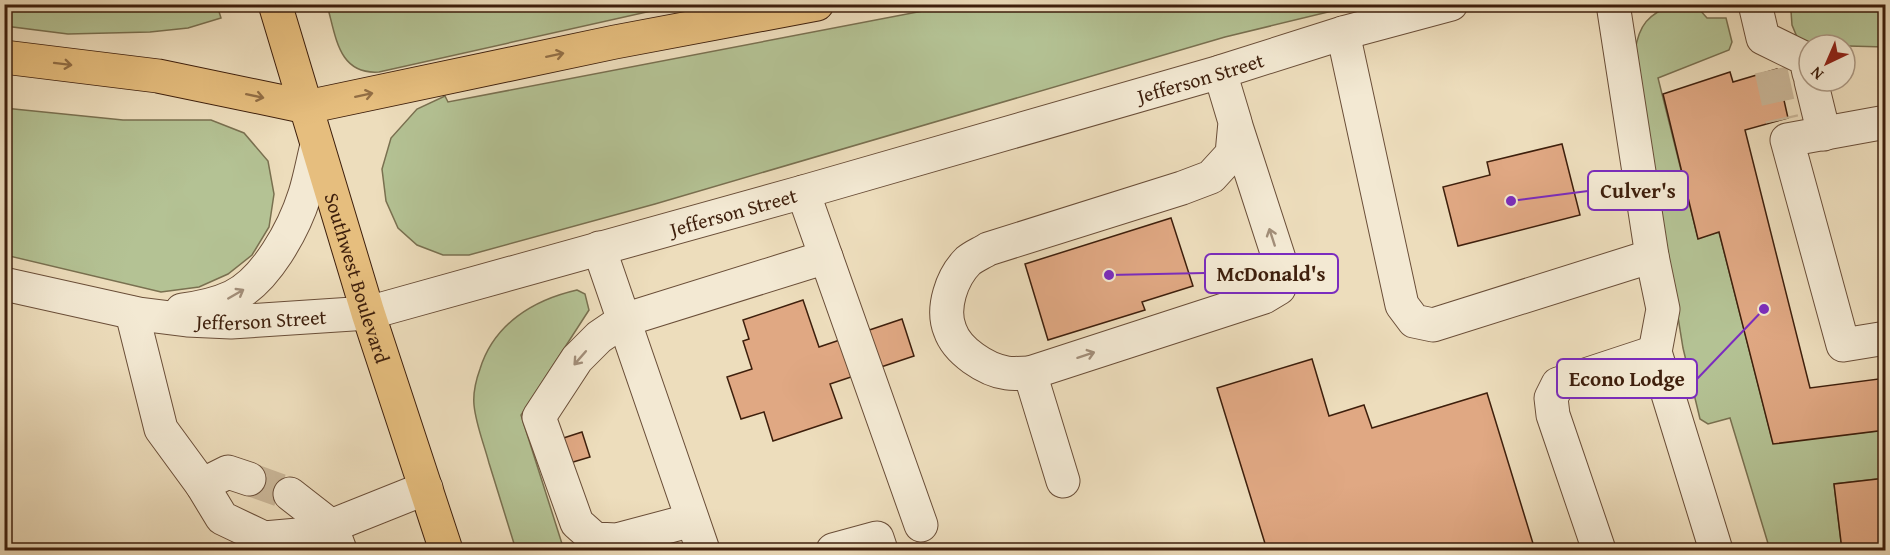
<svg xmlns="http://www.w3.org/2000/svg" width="1890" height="555" viewBox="0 0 1890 555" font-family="'Gentium Book Plus',serif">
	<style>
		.green { fill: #b4c294; stroke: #797050; stroke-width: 1.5 }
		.building { fill: #e0a883; stroke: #3e1f0c; stroke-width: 1.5 }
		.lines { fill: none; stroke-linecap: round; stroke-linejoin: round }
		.minor-tunnel { stroke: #cab799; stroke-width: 33; stroke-dasharray: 33 16; stroke-linecap: butt }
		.minor-casing { stroke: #6a4e38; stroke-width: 35 }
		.major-casing { stroke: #3e1f0c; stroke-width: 35 }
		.highway-casing { stroke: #3e1f0c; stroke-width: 35 }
		.minor { stroke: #f3e9d3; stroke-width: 33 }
		.major { stroke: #e6be7e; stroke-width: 33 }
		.highway { stroke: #e6be7e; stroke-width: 33 }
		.oneway { stroke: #926e45 }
		.oneway2 { stroke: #a28e79 }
		.labels { text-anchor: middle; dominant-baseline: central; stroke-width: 4.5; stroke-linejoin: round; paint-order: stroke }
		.street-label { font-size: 20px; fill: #3e1f0c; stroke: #f3e9d3 }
		.leader { fill: none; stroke: #7b2cbf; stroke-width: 2 }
		.callout-dot { fill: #7b2cbf; stroke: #f3e9d3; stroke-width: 2 }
		.callout { fill: #f3e9d3; stroke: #7b2cbf; stroke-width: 2 }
		.callout-label { font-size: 21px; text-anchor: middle; font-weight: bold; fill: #3e1f0c }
	</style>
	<rect width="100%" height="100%" fill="#edddbc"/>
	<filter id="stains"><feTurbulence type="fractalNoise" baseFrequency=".00333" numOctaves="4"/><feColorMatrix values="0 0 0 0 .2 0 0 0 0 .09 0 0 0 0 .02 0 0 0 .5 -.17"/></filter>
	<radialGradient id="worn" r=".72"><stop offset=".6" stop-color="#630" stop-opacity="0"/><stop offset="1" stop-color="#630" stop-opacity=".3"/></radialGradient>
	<!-- green -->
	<path class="green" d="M5 4 217 5 221 18 188 28 150 32 68 34 5 26Z
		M327 5V4L678 5 379 72C338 75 336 36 327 5Z
		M954 5H1357L1225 37 655 204 469 255H443L417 245 398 228 386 201 382 169 391 138 417 109 445 96 448 102Z
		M1673 5H1698L1699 9 1707 18H1726L1732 42 1729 50 1658 78 1698 238 1719 232 1773 443 1885 430V478L1834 484 1842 550H1770L1730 418 1708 424 1700 419 1683 348 1635 51C1639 25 1648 14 1673 5Z
		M1794 5H1885V47L1811 45 1797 37 1792 25 1791 11Z
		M4 108 123 120H211L244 133 268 161 274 194 269 227 252 255 228 274 199 287 161 292 5 255Z
		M577 290 585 294 589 310 521 415 564 550H516C507 521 498 492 489 463 484 444 476 425 474 405 473 394 476 380 480 369 494 324 533 300 577 290Z"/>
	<!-- building -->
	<path class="building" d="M1777 69 1788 118 1745 130 1810 388 1886 378V430L1773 444 1719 232 1698 239 1663 94 1730 72 1733 82Z
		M1562 144 1580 215 1458 246 1443 187 1490 175 1487 162Z
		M1171 218 1193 286 1142 302 1145 310 1048 340 1025 264Z
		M803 300 819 347 902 319 914 356 830 384 842 418 773 441 764 412 741 419 727 377 752 369 743 341 749 339 743 320Z
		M1312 359 1329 416 1364 405 1372 428 1487 393 1535 550H1267L1217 388Z
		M582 432 590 457 553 468 545 444Z
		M1886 478V550H1842L1834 484Z"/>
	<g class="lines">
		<!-- minor-tunnel -->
		<path class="minor-tunnel" d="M1771 70 1782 120
			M249 479 290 494"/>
		<defs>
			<g id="minor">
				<path d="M1613 4 1652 256 1663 309 1655 352"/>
				<path d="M1755 4 1763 38 1806 59 1809 73"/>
				<path d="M1343 33 1402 305 1414 321 1433 325 1652 256"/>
				<path d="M1811 81 1824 134"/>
				<path d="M1886 122 1787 140 1843 345 1886 338"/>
				<path d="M803 192 921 525"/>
				<path d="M599 248 703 550"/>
				<path id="s1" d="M4 284 139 314 187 320 231 322 368 313 803 192 1220 72 1343 33 1451 4"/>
				<path d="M182 310C198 308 217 304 232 297 266 281 294 229 305 194 310 178 313 161 317 145"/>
				<path d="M132 313 161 429 202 485 222 518 264 538"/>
				<path d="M1030 373 1264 297 1279 288 1283 271 1236 126"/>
				<path d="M1063 481 1030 373C1023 373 1014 374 1007 373 986 370 957 351 950 330 941 308 952 277 968 261 974 256 982 253 988 249L1182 188 1211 177 1232 154 1235 122 1220 72"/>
				<path d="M202 485 228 472 249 479"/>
				<path d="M290 494 331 526 340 550"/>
				<path d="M692 520 617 540 595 539 577 523 539 417 577 359 599 337 624 320 826 257"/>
				<path d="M268 550 264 538 298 535 331 526 426 488"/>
				<path d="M833 550 877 538 881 550"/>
				<path d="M1599 550 1553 415 1551 398 1558 384 1655 352 1716 550"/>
			</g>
			<g id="major">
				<path id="s2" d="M275 4 368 313 446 550"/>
			</g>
			<path id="highway" d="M4 57 158 76 307 107 615 42 817 4"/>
		</defs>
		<!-- minor casing -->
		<use href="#minor" class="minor-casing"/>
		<!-- major casing -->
		<use href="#major" class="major-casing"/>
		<!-- highway casing -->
		<use href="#highway" class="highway-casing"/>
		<!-- minor -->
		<use href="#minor" class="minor"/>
		<!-- major -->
		<use href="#major" class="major"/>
		<!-- highway -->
		<use href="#highway" class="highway"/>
	</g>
	<!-- one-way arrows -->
	<defs><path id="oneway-shaft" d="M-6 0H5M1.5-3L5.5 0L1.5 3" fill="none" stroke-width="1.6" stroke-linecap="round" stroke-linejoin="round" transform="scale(1.5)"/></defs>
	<g class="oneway">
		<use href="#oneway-shaft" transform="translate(555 55) rotate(-12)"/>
		<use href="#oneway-shaft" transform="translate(63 64) rotate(7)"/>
		<use href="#oneway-shaft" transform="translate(364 95) rotate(-12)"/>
		<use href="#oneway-shaft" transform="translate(255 96) rotate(12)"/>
	</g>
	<g class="oneway2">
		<use href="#oneway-shaft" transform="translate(1272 237) rotate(-108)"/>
		<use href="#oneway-shaft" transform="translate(236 294) rotate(-30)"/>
		<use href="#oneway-shaft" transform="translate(1086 355) rotate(-18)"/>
		<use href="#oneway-shaft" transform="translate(580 358) rotate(131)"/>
	</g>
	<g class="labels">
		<!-- street labels -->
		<g class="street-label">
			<text stroke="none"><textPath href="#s1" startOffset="1233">Jefferson Street</textPath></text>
			<text stroke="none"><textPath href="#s1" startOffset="747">Jefferson Street</textPath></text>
			<text stroke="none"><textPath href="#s2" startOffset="286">Southwest Boulevard</textPath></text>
			<text stroke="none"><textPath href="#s1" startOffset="261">Jefferson Street</textPath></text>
		</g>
	</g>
	<!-- callouts -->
	<path class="leader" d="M1511 201L1588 191M1109 275L1205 273M1764 309L1697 379"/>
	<g class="callout-dot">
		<circle cx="1511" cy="201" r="6"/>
		<circle cx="1109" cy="275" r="6"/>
		<circle cx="1764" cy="309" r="6"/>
	</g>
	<g class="callout">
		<rect x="1588" y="171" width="100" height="39" rx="6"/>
		<rect x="1205" y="254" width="133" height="39" rx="6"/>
		<rect x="1557" y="359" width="140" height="39" rx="6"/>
	</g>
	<g class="callout-label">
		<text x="1638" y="198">Culver's</text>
		<text x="1271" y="281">McDonald's</text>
		<text x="1627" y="386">Econo Lodge</text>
	</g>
	<!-- margin -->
	<rect width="1890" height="555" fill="none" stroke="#edddbc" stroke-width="24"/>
	<rect x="6" y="6" width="1878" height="543" fill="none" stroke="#3e1f0c" stroke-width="3"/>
	<rect x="12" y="12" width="1866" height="531" fill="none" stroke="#3e1f0c" stroke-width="1.5"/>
	<!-- north arrow -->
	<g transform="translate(1827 63) rotate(224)"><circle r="28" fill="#f3e9d3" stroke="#ab9883" stroke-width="1.5"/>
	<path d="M0-4.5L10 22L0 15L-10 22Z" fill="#8f2418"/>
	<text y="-9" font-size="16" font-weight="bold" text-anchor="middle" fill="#3e1f0c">N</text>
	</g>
	<rect width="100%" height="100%" filter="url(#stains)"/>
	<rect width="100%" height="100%" fill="url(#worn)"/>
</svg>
